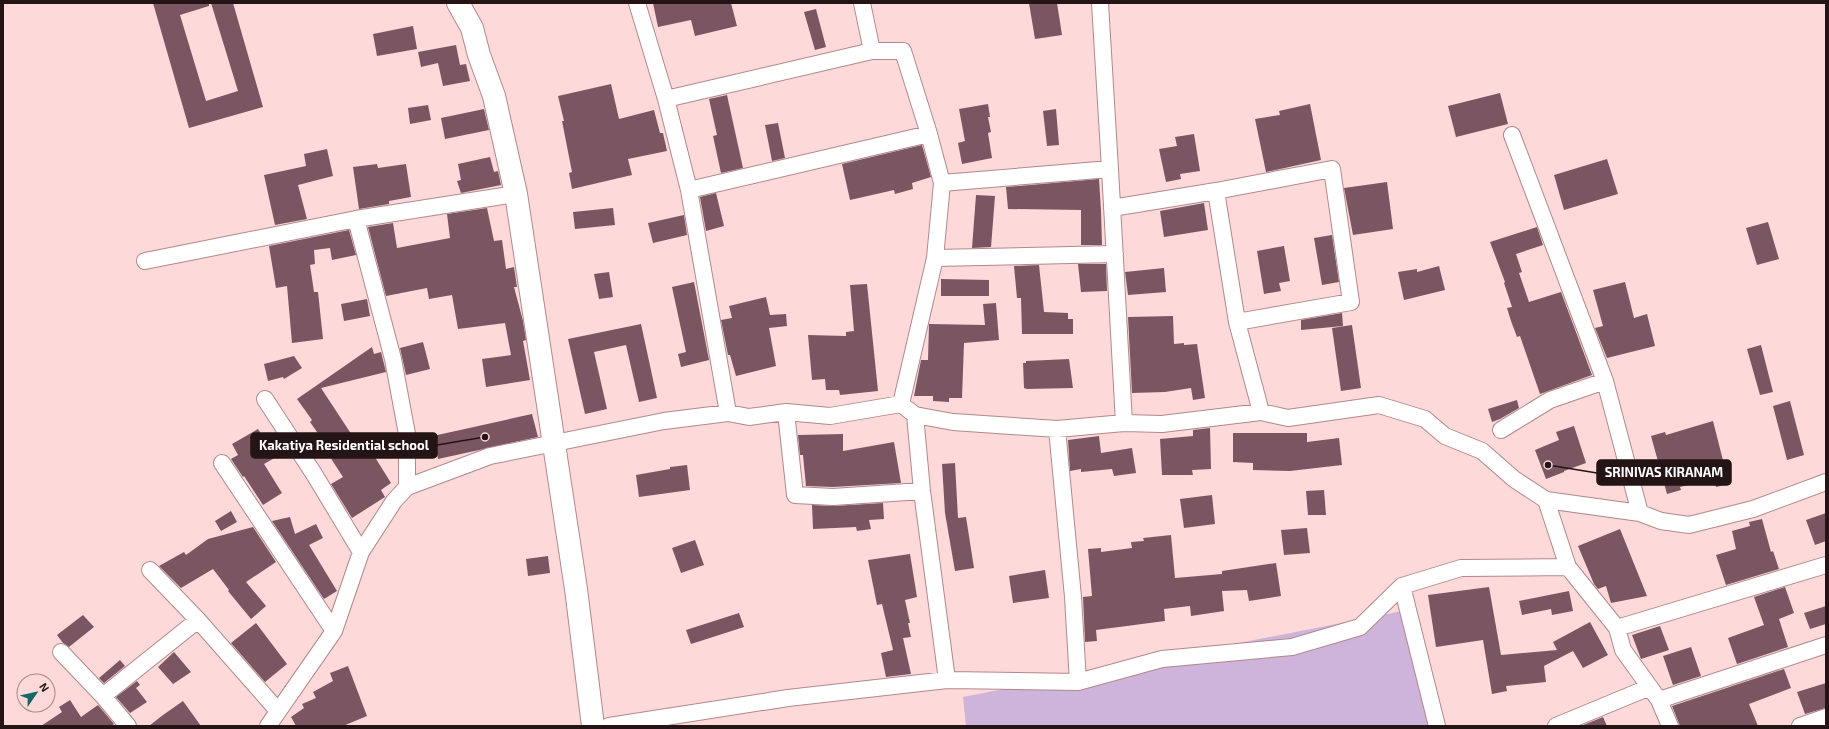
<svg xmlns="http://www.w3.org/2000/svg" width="1829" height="729" viewBox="0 0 1829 729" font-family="'Exo 2',sans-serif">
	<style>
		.green { fill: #ceb3da }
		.building { fill: #7a5663 }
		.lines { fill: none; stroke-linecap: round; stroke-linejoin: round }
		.street-casing { stroke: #b2888a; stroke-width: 18 }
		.secondary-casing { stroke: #b2888a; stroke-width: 24 }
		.street { stroke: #fff; stroke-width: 16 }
		.secondary { stroke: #fff; stroke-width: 22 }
		.leader { fill: none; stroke: #241415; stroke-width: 1.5 }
		.callout-dot { fill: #241415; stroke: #fdd9da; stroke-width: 1.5 }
		.callout { fill: #241415; stroke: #241415; stroke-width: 1.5 }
		.callout-label { font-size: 13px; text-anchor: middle; font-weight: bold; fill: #fff }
	</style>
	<rect width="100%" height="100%" fill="#fdd9da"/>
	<!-- green -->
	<path class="green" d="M1408 610 1437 726H966L963 697Z"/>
	<!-- building -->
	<path class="building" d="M153 3H209V6L180 15 206 101 238 91 211 3H233L263 107 189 128Z
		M653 3H731L737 26 695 36 691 20 658 27Z
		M1029 3H1057L1062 35 1035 39Z
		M816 9 826 47 815 50 804 12Z
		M413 26 417 49 377 56 373 34Z
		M456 45 460 65 466 64 470 81 443 86 438 63 421 67 418 52Z
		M611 84 619 119 654 110 660 133H663L667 151 628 159 632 175 572 189 569 173 572 172 562 121H564L558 96Z
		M1500 93 1508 124 1456 137 1448 106Z
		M727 95 743 168 721 173 713 136 717 135 709 99Z
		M988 104 990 117H988L991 132 988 133 992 158 962 164 958 143 965 141 959 109Z
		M1310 104 1321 160 1266 172 1255 119 1280 115 1279 111Z
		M428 105 431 120 410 124 408 108Z
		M484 109 489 130 445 139 441 118Z
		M1056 109 1059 145 1047 146 1043 111Z
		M778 123 785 158 772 161 765 125Z
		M1194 134 1200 171 1180 174 1181 179 1166 182 1159 149 1177 146 1175 137Z
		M922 145 931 177 912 183 913 189 895 194 894 190 850 200 842 164Z
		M327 149 333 176 298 185 307 219 275 225 264 175 306 166 304 154Z
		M490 157 494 172 498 171 501 185 461 193 457 181 461 180 458 164Z
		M1607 159 1618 194 1564 210 1554 175Z
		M377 164 378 168 406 164 411 197 389 201V204L359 209 353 167Z
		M1099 179 1101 211 1102 245H1081V210L1008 209 1006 187Z
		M1387 182 1393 229 1353 235 1344 188Z
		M716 193 724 226 706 231 700 197Z
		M976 195 995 196 991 247 972 248Z
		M1204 203 1208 230 1164 237 1160 211Z
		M487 208 494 241 502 240 506 269 514 267 517 287H514L523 321 526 340 523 341 530 380 486 387 482 359 511 355 505 323 458 329 452 295 429 299 427 288 386 296 368 227 393 223 397 248 450 238 447 214Z
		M613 208 615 225 575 229 573 212Z
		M684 215 687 235 653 243 648 223Z
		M1768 222 1779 259 1757 265 1746 228Z
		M1537 227 1543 245 1516 254 1522 272 1519 273 1529 302 1561 292 1592 375 1540 394 1520 336 1517 337 1511 321 1507 308 1512 307 1504 283 1505 282 1490 242Z
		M349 230 356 255 332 260 330 248 314 250 315 264 310 265 314 292H318L323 339 292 343 287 286 276 288 269 246Z
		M1332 235 1339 282 1322 285 1314 238Z
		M1284 246 1290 281 1279 283 1281 291 1264 294 1257 251Z
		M1078 264H1106L1107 291 1081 292Z
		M1039 265 1044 312 1068 313V319H1073V334H1022L1021 298H1017L1014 266Z
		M1439 266 1445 290 1404 300 1398 272 1417 269V272Z
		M1164 268 1166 292 1128 295 1125 272Z
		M609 272 613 297 599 299 594 274Z
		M941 279 989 280V296H941Z
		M694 282 709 360 681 367 678 354 686 352 672 287Z
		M1625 282 1634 318 1647 314 1655 346 1607 358 1595 328 1603 326 1593 290Z
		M867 284 878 391 840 395 839 390H826L825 379 812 380 808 335 846 336V332L854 331 850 285Z
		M766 297 770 315 786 314 787 326 769 328 776 366 736 376 730 355H728L721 320 732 318 729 306Z
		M367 299 370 316 344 321 341 304Z
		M996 303 999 340 964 343 962 398H949V402L933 401V396H914L921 360H928L929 324 985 325 983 304Z
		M1342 313 1343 326 1301 330V320Z
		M1173 316 1174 344 1184 343V345L1197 344 1205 398 1193 400 1191 388 1165 392 1132 393 1128 317Z
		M641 324 657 398 639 402 626 345 594 352 607 409 585 414 568 339Z
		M1352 325 1361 388 1341 391 1332 328Z
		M423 342 430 369 406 375 400 348Z
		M1761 345 1773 392 1760 395 1747 349Z
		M372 347 374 354 381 352 386 372 321 388 367 458 373 454 391 483 381 490 385 497 352 518 331 484 343 477 328 454 331 452 310 422 312 420 297 399Z
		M294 356 302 368 284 379 283 377 268 381 264 364Z
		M1069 359 1073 388 1027 389 1024 388 1023 363H1026V361Z
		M1517 400 1519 408 1500 419 1492 422 1488 409Z
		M1790 401 1804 455 1787 460 1773 406Z
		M532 414 538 437 438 459 433 436Z
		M1713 421 1729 484 1716 487 1714 479 1680 487 1681 490 1667 494 1651 436 1665 432 1666 435Z
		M1574 426 1586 463 1564 471V472L1546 479 1535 450 1559 440 1556 432Z
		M1210 428 1211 469 1192 470 1193 475H1162L1160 439 1193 436V430Z
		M258 429 265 440 275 435 285 452 264 464 282 493 263 505 244 476 243 477 231 459 238 455 232 444Z
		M1233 433H1307V442L1339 438 1342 465 1290 471 1253 470V463L1233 462Z
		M843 434V451L894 442 901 483 833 487 806 486 803 455H800L798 435Z
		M1099 436 1101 453 1132 448 1136 473 1114 476 1112 469 1081 472V469L1070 471 1068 440Z
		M955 463 958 518 966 517 974 568 955 571 945 513 942 464Z
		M687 465 690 490 639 497 636 475 670 469V467Z
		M1324 490 1326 515H1308L1306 491Z
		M1212 495 1215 524 1184 528 1180 499Z
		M883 503 884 519 869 520 871 529 857 531 856 527 813 529 812 505 834 506Z
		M231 511 237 522 221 531 215 521Z
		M1826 513V541L1815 545 1806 520Z
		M290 517 295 534 316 524 323 538 309 545 337 591 324 599 272 521Z
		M1762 519 1771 552 1773 551 1779 569 1726 585 1716 555 1736 549 1732 531 1750 526 1749 522Z
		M253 527 276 562 246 582 266 606 251 619 228 591 229 590 213 569 181 588 159 566 184 552 186 555 208 539Z
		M1307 528 1310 553 1284 555 1281 530Z
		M1620 529 1647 596 1611 603 1606 586 1598 589 1594 584 1578 546Z
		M1171 535 1175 578 1222 574V571L1276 563 1281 596 1249 601 1247 590 1222 591 1224 611 1191 616 1190 606 1164 609 1165 621 1096 630 1097 641 1085 642 1083 597 1092 596 1088 549 1101 548V552L1132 548 1131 542 1144 541 1143 538Z
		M695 540 704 565 681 573 672 548Z
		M910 554 917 597 905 600 910 623H908L911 637 903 638 911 674 886 677 881 653 893 650 882 604 877 605 868 560Z
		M548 556 550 573 528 576 526 559Z
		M1045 570 1049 598 1013 603 1009 576Z
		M1489 587 1501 655 1557 650 1553 642 1590 622 1608 655 1583 668 1573 651 1544 666 1546 682 1506 686 1507 691 1492 694 1483 640 1436 647 1428 595Z
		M1785 587 1794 613 1779 619 1788 647 1737 664 1728 638 1764 625 1754 597Z
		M1569 591 1573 611 1552 615 1551 609 1522 615 1519 601Z
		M1826 606V624L1810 629 1804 613Z
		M739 613 744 627 691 644 686 630Z
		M83 615 94 627 69 647 63 643 57 635Z
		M256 623 287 664 265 682 231 643Z
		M1660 626 1669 650 1641 659 1632 635Z
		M1691 647 1701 676 1673 685 1663 656Z
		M174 652 191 672 173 684 158 667Z
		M120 660 125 666 104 683 99 678Z
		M348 666 367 716 343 726H296L291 717 304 708 302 704 316 698 313 692 333 681 330 673Z
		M1784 669 1791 688 1749 704 1758 726H1680L1672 706Z
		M137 681 140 685 136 688 147 702 130 713 116 697Z
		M1826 683V708L1805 714 1797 692Z
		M70 700 81 717 98 705 114 724 111 726H41L62 712 59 707Z
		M183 701 201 726H149L163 715Z
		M1603 717 1607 726H1581Z"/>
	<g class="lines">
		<defs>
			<path id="street" d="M637 3 666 99 872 51 862 3
				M1100 3 1110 169
				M666 99 689 190 929 134 903 51H872
				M1512 135 1605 381
				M942 183 1110 169 1124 423
				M689 190 728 413
				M1216 191 1332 169 1351 302 1237 322
				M1112 208 1216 191 1237 322 1261 412
				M356 219 393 359 407 434V487
				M935 258 1115 254
				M145 261 356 219 516 194
				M265 399 314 474 361 552
				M901 404 935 258 942 183 929 134
				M786 412 795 495 833 497 922 491
				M1057 429 1073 597 1078 682
				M1501 430 1550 400 1605 381 1640 513
				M222 463 334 631
				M1546 500 1568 567 1617 628 1623 650 1659 700 1670 726
				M150 570 198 620 278 711
				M1402 586 1437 726
				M1617 628 1826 565
				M61 652 103 696 128 726
				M947 680 1078 682 1162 659 1292 647 1360 627 1402 586 1461 568 1568 567
				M103 696 198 620
				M1659 700 1826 645
				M268 726 334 631 361 552 394 501 407 487 490 456 664 421 728 413 749 417 786 412 830 416 901 404 915 415 953 422 1057 429 1124 423 1162 424 1261 412 1288 418 1379 405 1425 419 1445 436 1482 451 1514 479 1546 500 1640 513 1661 521 1689 525 1753 509 1826 482
				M609 726 788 698 947 680 922 491 915 415
				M1556 726 1650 687
				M1800 726 1826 717"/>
			<path id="secondary" d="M458 3 472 28 479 55 494 96 516 194 576 589 593 726"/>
		</defs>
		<!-- street casing -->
		<use href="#street" class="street-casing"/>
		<!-- secondary casing -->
		<use href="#secondary" class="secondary-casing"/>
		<!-- street -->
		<use href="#street" class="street"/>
		<!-- secondary -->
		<use href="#secondary" class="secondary"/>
	</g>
	<!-- callouts -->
	<path class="leader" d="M485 437L437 445M1548 465L1597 473"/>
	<g class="callout-dot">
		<circle cx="485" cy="437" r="4"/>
		<circle cx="1548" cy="465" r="4"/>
	</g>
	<g class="callout">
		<rect x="251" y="433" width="186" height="25" rx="4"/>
		<rect x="1597" y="460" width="134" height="25" rx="4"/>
	</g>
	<g class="callout-label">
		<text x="344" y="450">Kakatiya Residential school</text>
		<text x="1664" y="477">SRINIVAS KIRANAM</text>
	</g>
	<!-- border -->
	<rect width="1829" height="729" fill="none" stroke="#241415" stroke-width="8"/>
	<!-- north arrow -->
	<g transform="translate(36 693) rotate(56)"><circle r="19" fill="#fdd9da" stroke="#a68a8b"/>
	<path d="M0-3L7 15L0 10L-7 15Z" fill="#176666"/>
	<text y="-6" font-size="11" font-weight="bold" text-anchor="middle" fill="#241415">N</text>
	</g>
</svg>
